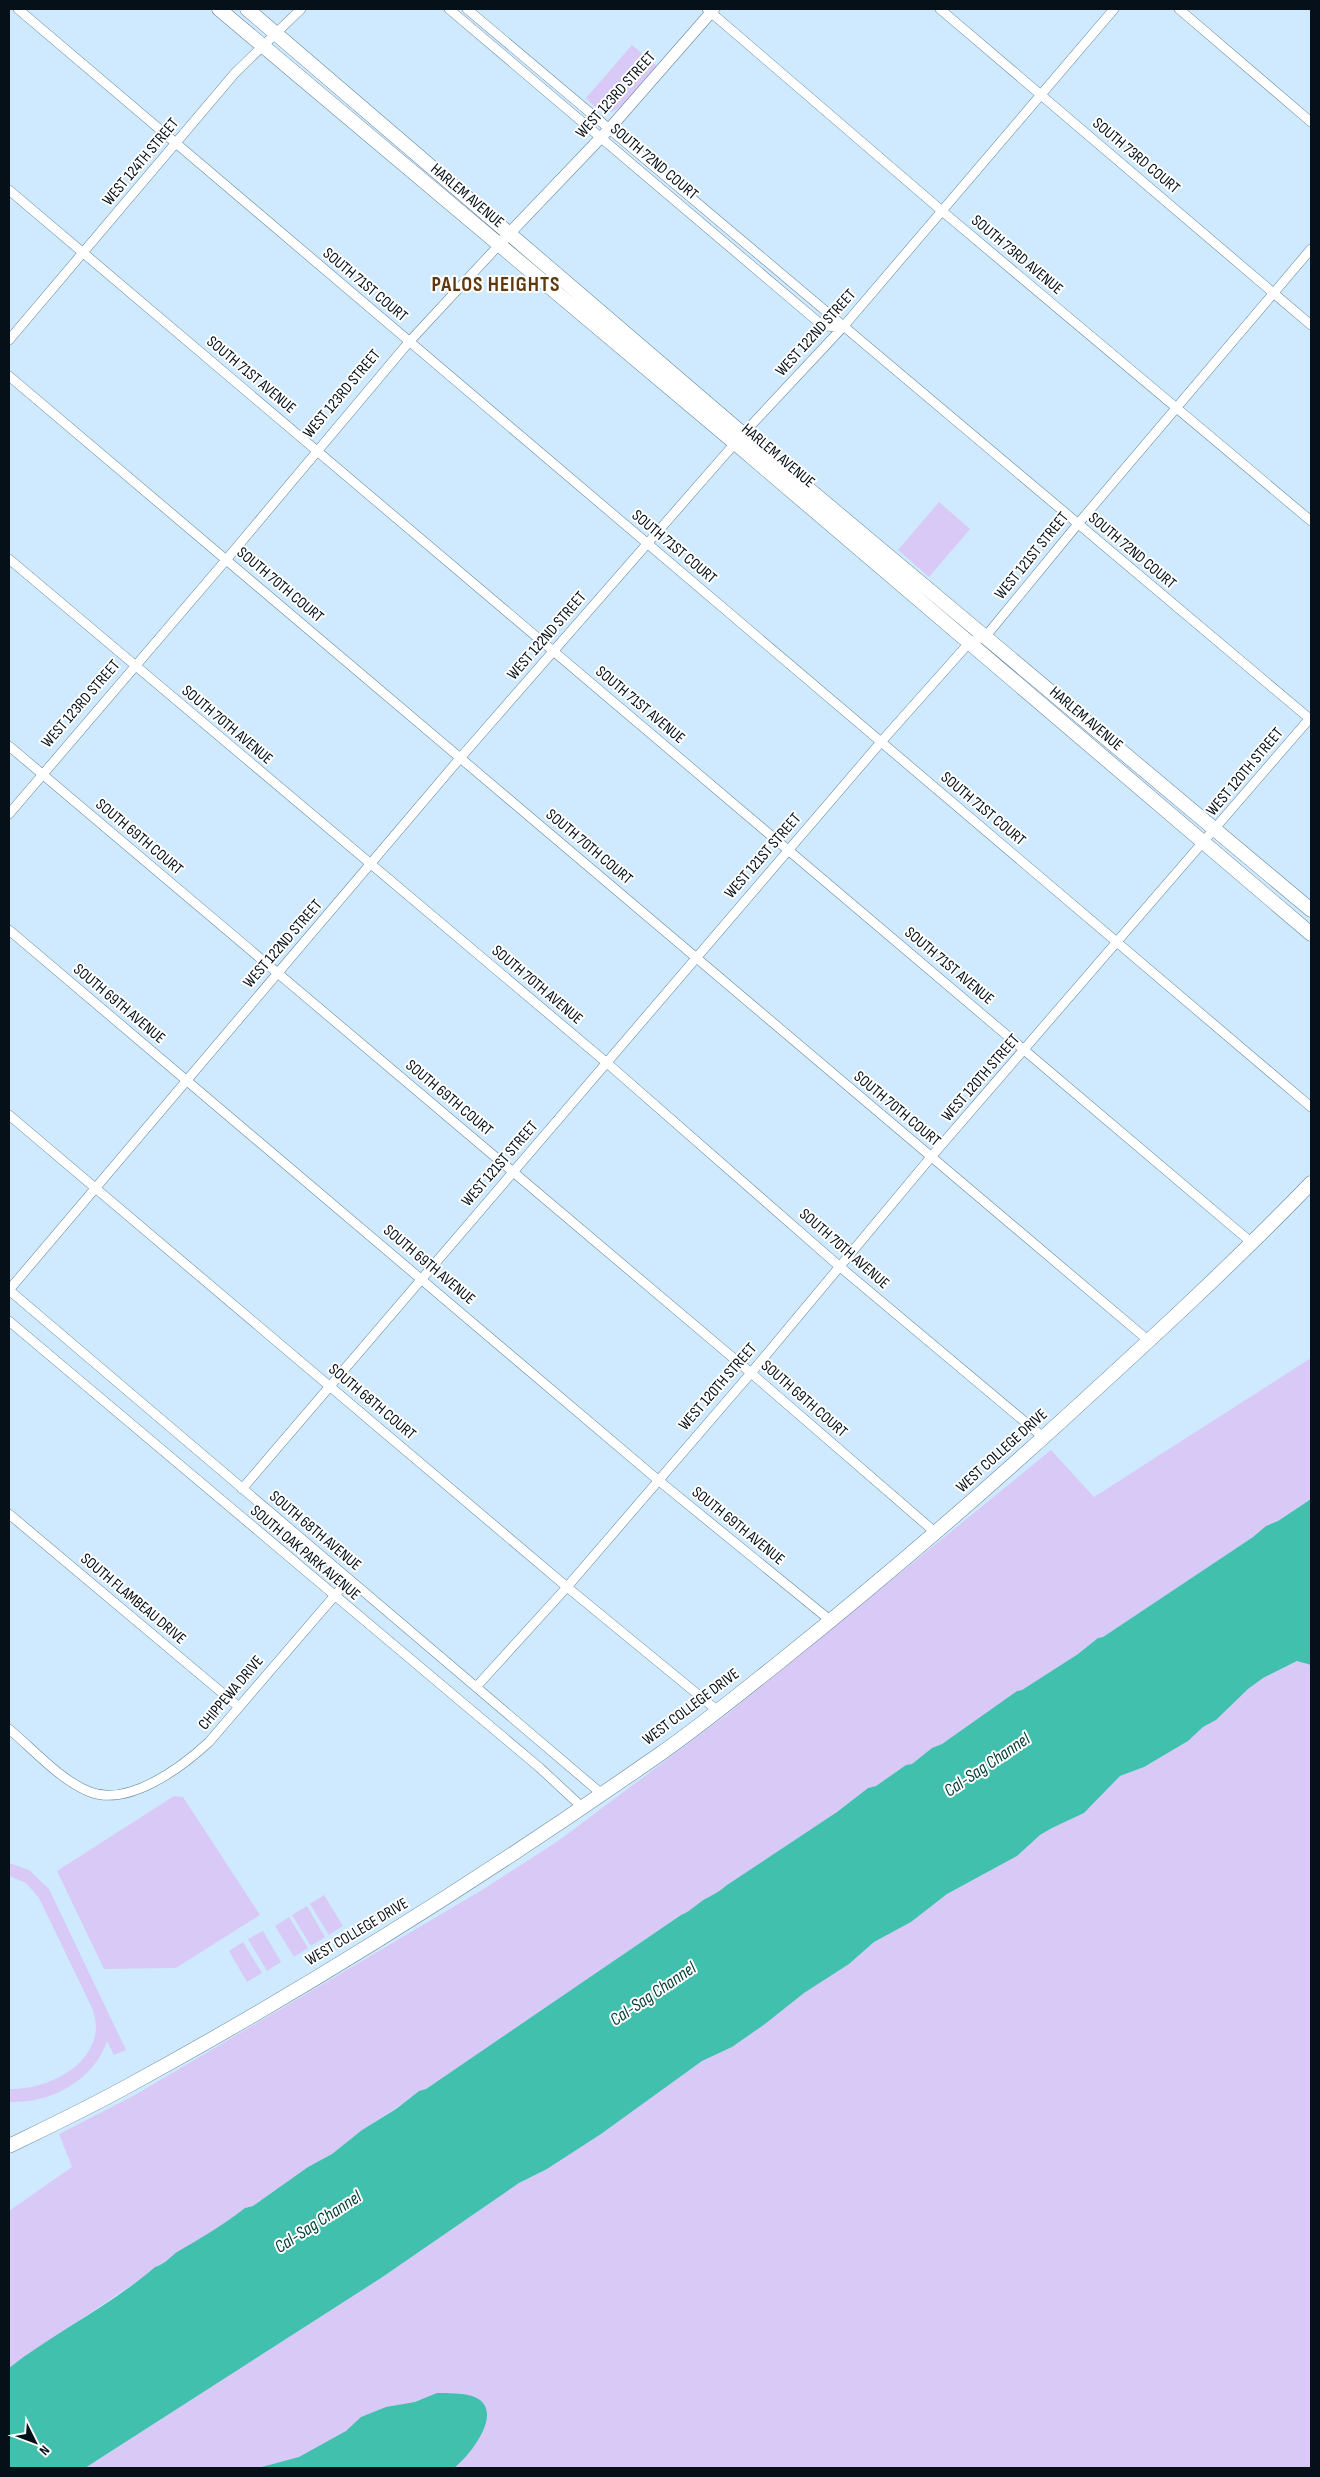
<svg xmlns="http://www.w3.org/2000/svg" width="1320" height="2477" viewBox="0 0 1320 2477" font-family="'Sofia Sans Condensed',sans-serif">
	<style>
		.green { fill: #d9c9f6 }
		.water { fill: #40c0ad }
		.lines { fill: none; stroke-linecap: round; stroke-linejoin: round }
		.street-casing { stroke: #64839a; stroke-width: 10 }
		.secondary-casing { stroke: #64839a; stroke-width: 12 }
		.primary-casing { stroke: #64839a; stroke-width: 15 }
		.street { stroke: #fff; stroke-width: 9 }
		.secondary { stroke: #fff; stroke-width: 11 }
		.primary { stroke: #fff; stroke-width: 14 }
		.labels { text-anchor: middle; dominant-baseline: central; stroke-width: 4; stroke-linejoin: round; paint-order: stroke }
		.street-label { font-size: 16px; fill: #051018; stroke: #fff }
		.water-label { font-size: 18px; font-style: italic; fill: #054038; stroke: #fff }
		.district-label { font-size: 21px; font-weight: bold; letter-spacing: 1px; fill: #61380d; stroke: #fff }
	</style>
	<rect width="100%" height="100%" fill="#cfeaff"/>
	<!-- green -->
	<path class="green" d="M632 45 657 66C647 78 621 116 605 112 598 111 591 103 586 98Z
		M939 502 970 529 929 577 898 550Z
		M1311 1358V1499L1278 1521 1266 1526 1253 1537 1103 1637 1098 1638 1078 1654 1022 1690 1017 1691 942 1744 932 1748 912 1764 906 1765 876 1786 868 1788 837 1812 727 1885C720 1891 716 1893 709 1897 699 1901 692 1911 681 1915L426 2089 419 2091 395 2109 362 2130 332 2154 308 2167 253 2206 245 2208 199 2242 178 2252 163 2265 155 2267 142 2278 9 2368V2211L72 2167 59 2134 135 2095 482 1890 558 1841 725 1716 1051 1450 1094 1497Z
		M1298 1661 1311 1665V2468H85L381 2278 519 2183 547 2169 601 2134 702 2061 732 2047 765 2024 804 1993 849 1964 874 1942 911 1922 947 1894 1017 1856 1040 1835 1052 1828 1084 1813 1120 1776 1144 1767 1188 1741 1203 1727 1216 1720 1248 1689 1263 1678Z
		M174 1796 183 1797 260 1915 176 1968 104 1969 57 1871Z
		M9 1863 29 1870 49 1889 126 2050 114 2055 107 2041C94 2081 49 2104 9 2102V2089C50 2091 112 2058 92 2008L39 1898 26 1883 9 1876Z
		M324 1895 343 1926 329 1935 310 1904Z
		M307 1906 325 1937 311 1946 292 1915Z
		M289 1917 308 1948 294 1957 275 1926Z
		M263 1931 281 1962 267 1971 248 1939Z
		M243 1942 262 1973 247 1982 229 1951Z"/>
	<!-- water -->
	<path class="water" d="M1311 1499V1665L1297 1661 1263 1678 1248 1689 1216 1720 1203 1727 1188 1741 1144 1767 1120 1776 1084 1813 1052 1828 1040 1835 1017 1856 947 1894 911 1922 874 1942 849 1964 804 1993 765 2024 732 2047 702 2061 601 2134 547 2169 519 2183 381 2278 85 2468H9V2368C55 2332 110 2306 155 2267 165 2264 169 2258 177 2252 200 2239 223 2225 245 2208L253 2206 308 2167 332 2154 362 2130 396 2109 419 2091 426 2089 681 1915C692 1911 699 1901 709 1897 716 1893 720 1891 727 1885L837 1812 868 1788 876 1786 906 1765 912 1764 932 1748 942 1744 1017 1691 1022 1690 1078 1654 1098 1638 1103 1637 1253 1537 1266 1526 1278 1521Z
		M437 2393C447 2393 462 2393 472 2396 508 2408 470 2456 454 2468H258L299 2457 346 2431 361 2417 386 2407 415 2402Z"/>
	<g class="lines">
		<defs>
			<path id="street" d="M18 9 1311 1107
				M449 9 823 326 843 327
				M467 9 1310 719
				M707 9 942 211 1311 521
				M940 9 1311 325
				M1179 9 1311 122
				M9 190 1252 1243
				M9 340 235 73 301 9
				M9 376 1149 1341
				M9 559 607 1063 839 1266 1043 1437
				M9 746 751 1373 936 1533
				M9 814 226 560 409 342 498 246
				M9 930 658 1480 831 1621
				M9 1115 567 1587 718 1711
				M9 1290 461 757 743 434 843 327 1114 9
				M9 1290 603 1795
				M9 1321 540 1768 583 1808
				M242 1489 881 742 969 643 986 636 1077 525 1311 249
				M9 1514 239 1707
				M477 1686 567 1587 751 1373 931 1157 1311 717
				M9 1729C34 1750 60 1780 90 1792 129 1807 182 1767 209 1742L349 1579"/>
			<path id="secondary" d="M503 240 610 128 714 9"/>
			<path id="primary" d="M219 9 735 443 1311 934
				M247 9 743 434 1311 910
				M9 2146C48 2127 88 2108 126 2087 310 1987 488 1874 660 1754 700 1726 738 1695 777 1664 877 1584 974 1501 1069 1414 1151 1339 1234 1263 1311 1183"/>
		</defs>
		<!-- street casing -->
		<use href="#street" class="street-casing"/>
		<!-- secondary casing -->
		<use href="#secondary" class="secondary-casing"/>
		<!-- primary casing -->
		<use href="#primary" class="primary-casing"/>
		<!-- street -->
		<use href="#street" class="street"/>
		<!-- secondary -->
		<use href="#secondary" class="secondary"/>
		<!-- primary -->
		<use href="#primary" class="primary"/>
	</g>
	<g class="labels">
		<!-- street labels -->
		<g class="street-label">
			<text transform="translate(616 95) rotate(-48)">WEST 123RD STREET</text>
			<text transform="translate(1136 156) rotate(40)">SOUTH 73RD COURT</text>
			<text transform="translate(141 162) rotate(-50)">WEST 124TH STREET</text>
			<text transform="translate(654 162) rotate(40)">SOUTH 72ND COURT</text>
			<text transform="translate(467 196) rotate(40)">HARLEM AVENUE</text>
			<text transform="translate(1017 255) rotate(40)">SOUTH 73RD AVENUE</text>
			<text transform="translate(365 285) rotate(40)">SOUTH 71ST COURT</text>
			<text transform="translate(816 333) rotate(-48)">WEST 122ND STREET</text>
			<text transform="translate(251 375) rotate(40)">SOUTH 71ST AVENUE</text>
			<text transform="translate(342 394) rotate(-50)">WEST 123RD STREET</text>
			<text transform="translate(778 456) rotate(40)">HARLEM AVENUE</text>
			<text transform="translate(674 547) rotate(40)">SOUTH 71ST COURT</text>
			<text transform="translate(1132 551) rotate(40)">SOUTH 72ND COURT</text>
			<text transform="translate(1032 556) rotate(-51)">WEST 121ST STREET</text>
			<text transform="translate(280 585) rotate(40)">SOUTH 70TH COURT</text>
			<text transform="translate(547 636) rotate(-49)">WEST 122ND STREET</text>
			<text transform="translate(81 704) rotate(-49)">WEST 123RD STREET</text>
			<text transform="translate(640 705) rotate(40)">SOUTH 71ST AVENUE</text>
			<text transform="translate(1086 719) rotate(40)">HARLEM AVENUE</text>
			<text transform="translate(227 725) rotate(40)">SOUTH 70TH AVENUE</text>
			<text transform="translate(1245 772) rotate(-50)">WEST 120TH STREET</text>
			<text transform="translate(983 809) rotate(40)">SOUTH 71ST COURT</text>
			<text transform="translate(139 837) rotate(40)">SOUTH 69TH COURT</text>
			<text transform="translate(589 847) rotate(40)">SOUTH 70TH COURT</text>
			<text transform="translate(763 856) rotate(-49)">WEST 121ST STREET</text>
			<text transform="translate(283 944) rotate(-49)">WEST 122ND STREET</text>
			<text transform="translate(949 966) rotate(40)">SOUTH 71ST AVENUE</text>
			<text transform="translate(537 985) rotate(40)">SOUTH 70TH AVENUE</text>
			<text transform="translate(119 1004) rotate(40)">SOUTH 69TH AVENUE</text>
			<text transform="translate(981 1078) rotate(-49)">WEST 120TH STREET</text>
			<text transform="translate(449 1098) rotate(40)">SOUTH 69TH COURT</text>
			<text transform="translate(897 1109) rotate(40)">SOUTH 70TH COURT</text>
			<text transform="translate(500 1164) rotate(-49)">WEST 121ST STREET</text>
			<text transform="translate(844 1249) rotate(41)">SOUTH 70TH AVENUE</text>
			<text transform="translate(429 1265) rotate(40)">SOUTH 69TH AVENUE</text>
			<text transform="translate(718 1387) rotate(-49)">WEST 120TH STREET</text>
			<text transform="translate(804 1399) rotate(41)">SOUTH 69TH COURT</text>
			<text transform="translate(372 1402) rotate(40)">SOUTH 68TH COURT</text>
			<text transform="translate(1002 1451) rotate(-42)">WEST COLLEGE DRIVE</text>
			<text transform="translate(738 1526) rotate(39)">SOUTH 69TH AVENUE</text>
			<text transform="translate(315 1531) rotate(40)">SOUTH 68TH AVENUE</text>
			<text transform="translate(305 1553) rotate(40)">SOUTH OAK PARK AVENUE</text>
			<text transform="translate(133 1599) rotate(40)">SOUTH FLAMBEAU DRIVE</text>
			<text transform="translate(231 1693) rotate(-50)">CHIPPEWA DRIVE</text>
			<text transform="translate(691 1707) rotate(-37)">WEST COLLEGE DRIVE</text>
			<text transform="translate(357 1932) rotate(-31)">WEST COLLEGE DRIVE</text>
		</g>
		<!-- water labels -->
		<g class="water-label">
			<text transform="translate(987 1765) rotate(-34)">Cal-Sag Channel</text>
			<text transform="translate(653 1994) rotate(-34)">Cal-Sag Channel</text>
			<text transform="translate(318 2222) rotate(-33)">Cal-Sag Channel</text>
		</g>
		<!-- district labels -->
		<g class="district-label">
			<text x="496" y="284">PALOS HEIGHTS</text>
		</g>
	</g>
	<!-- border -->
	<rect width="1320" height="2477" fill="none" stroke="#051018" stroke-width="20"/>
	<!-- north arrow -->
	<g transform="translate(35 2442) rotate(132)" stroke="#ffffff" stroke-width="4" paint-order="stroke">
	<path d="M0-4L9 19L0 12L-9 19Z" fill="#051018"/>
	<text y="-8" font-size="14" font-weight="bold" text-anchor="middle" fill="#051018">N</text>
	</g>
</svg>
